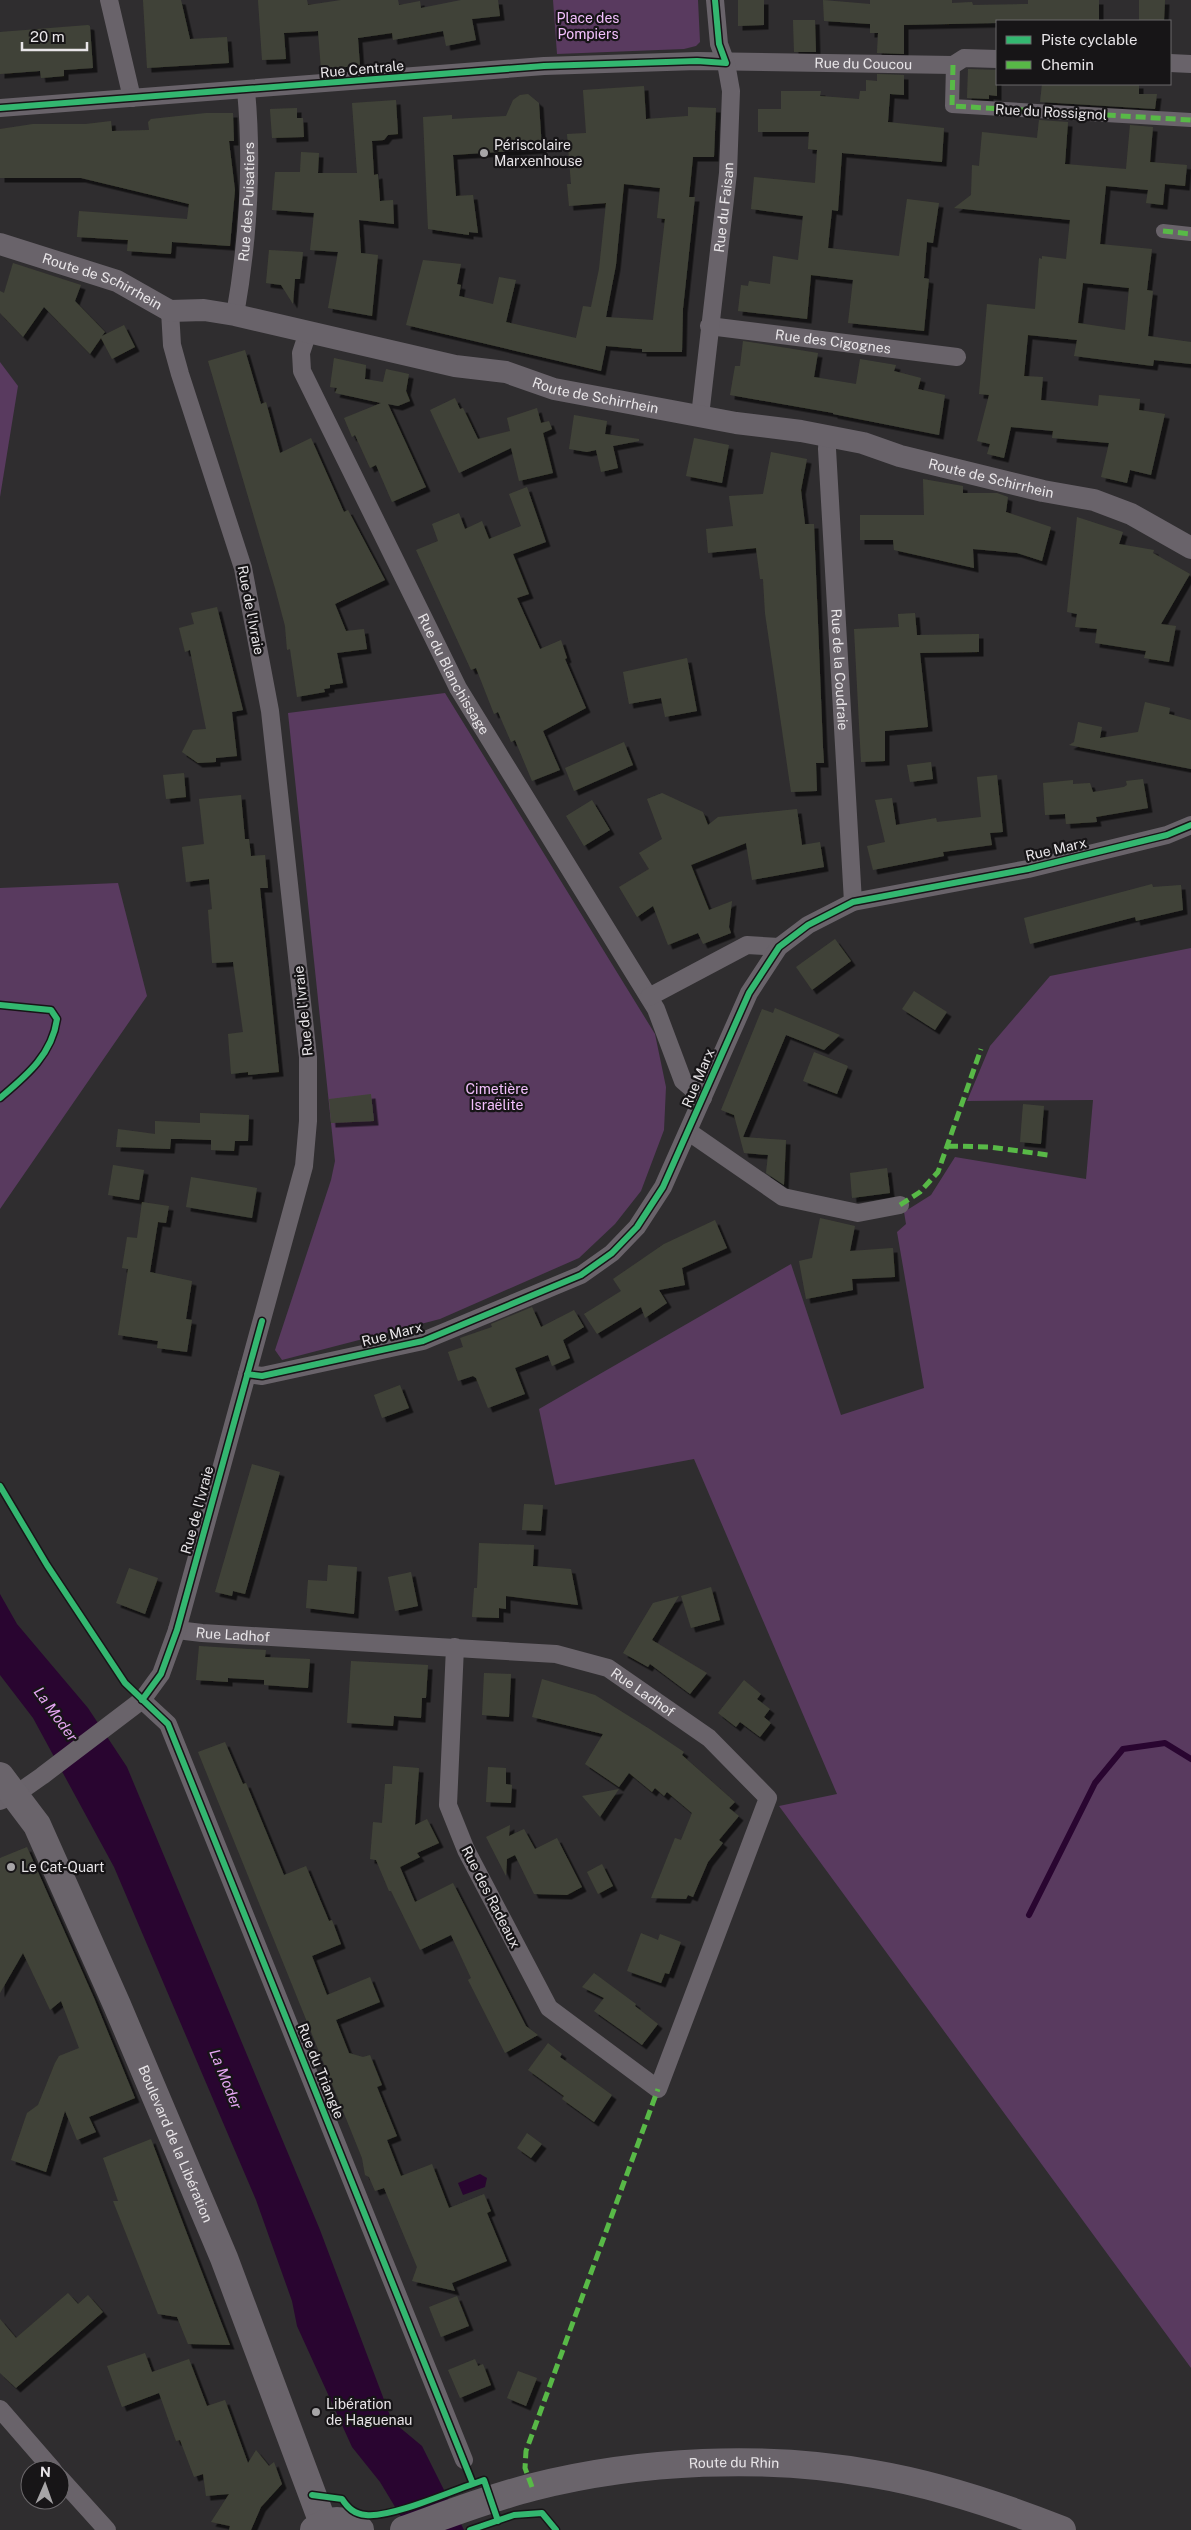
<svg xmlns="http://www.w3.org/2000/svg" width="1191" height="2530" viewBox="0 0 1191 2530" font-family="'Public Sans',sans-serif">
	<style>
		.green { fill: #593a5f }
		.water { fill: #290530 }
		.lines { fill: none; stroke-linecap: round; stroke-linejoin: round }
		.stream { stroke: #290530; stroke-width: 6 }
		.building { fill: #404337; fill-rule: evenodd; filter: url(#shadow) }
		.pedestrian { stroke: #69636a; stroke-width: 14 }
		.minor { stroke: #69636a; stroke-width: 18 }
		.tertiary { stroke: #69636a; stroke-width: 22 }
		.primary { stroke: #6a646b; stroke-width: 28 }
		.quiet { stroke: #58b947; stroke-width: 5; stroke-dasharray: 10 5; stroke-linecap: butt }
		.cycleway-casing { stroke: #171517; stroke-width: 9 }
		.cycleway { stroke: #33b770; stroke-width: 6 }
		.poi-dot { fill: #a7a5a7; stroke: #171517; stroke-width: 2 }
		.labels { text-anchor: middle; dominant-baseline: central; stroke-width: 4.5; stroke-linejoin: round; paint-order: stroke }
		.park-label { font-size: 14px; fill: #f3c0fd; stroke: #171517 }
		.street-label { font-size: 14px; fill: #e8e5e8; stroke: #171517 }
		.poi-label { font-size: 14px; fill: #e8e5e8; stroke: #171517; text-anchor: start }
		.water-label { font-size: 15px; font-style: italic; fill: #e6a7f3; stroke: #171517 }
	</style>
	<defs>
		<filter id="shadow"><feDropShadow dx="4.5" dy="4.5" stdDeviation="0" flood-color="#0009"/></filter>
	</defs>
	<rect width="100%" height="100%" fill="#2f2d2f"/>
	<!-- green -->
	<path class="green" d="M553 0H698L700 42 696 46 684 49 557 54Z
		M0 362 18 386 0 497Z
		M445 693 655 1034 666 1087 664 1130 641 1191 615 1224 579 1258 440 1319 282 1360 275 1350 331 1180 335 1161 288 713Z
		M118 883 147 996 0 1209V888Z
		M1191 948V2368L779 1806 837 1794 694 1459 555 1485 539 1409 791 1264 841 1415 924 1388 897 1232 906 1224 904 1212 931 1195 955 1157 1086 1179 1093 1100 967 1101 990 1046 1050 976Z"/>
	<!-- water -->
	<path class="water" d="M0 1594 17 1624 88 1708 127 1767 320 2230 392 2421 422 2446 464 2530H409L380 2482 352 2447 297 2326 292 2301 256 2200 114 1867 33 1718 0 1675Z
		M480 2174 487 2178 485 2187 463 2195 458 2183Z"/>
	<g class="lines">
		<!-- stream -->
		<path class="stream" d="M1029 1915 1095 1783 1123 1749 1165 1743 1191 1759"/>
	</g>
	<!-- building -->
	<path class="building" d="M143 0H181L190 39 227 37 229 63 147 68Z
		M258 0H307L308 5 341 0H398L399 5 420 1 421 8 461 0H498L500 16 472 19 476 40 446 46 443 31 393 40 392 33 358 38 360 66 321 69 318 31 284 33 286 59 262 60Z
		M738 0H764V25L738 26Z
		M823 0 870 4V0H952V3L972 2 973 5 1028 4V0H1099V21H997V23L904 25V54L877 53 878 33H870V24L824 21Z
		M1139 0H1165L1164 21H1139Z
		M793 20H815L816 52H794Z
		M88 25 90 26 93 68 64 70V76L54 77 41 78 40 71 0 74V32Z
		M968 69 997 70V96L989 95V99L967 98Z
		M877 74 904 75V95L890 94 888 122 944 128 942 162 842 153 838 211 832 210 828 248 899 256 907 199 939 203 933 243 927 242 924 278 929 279 924 331 848 323 853 280 811 275 807 319 738 311 741 285 748 286 749 281 770 284 773 256 798 260 803 216 751 209 754 177 815 183 817 150 808 149 809 132H758V109H781V91H821L820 96 859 99 860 91H866V80L877 81Z
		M1042 84H1139V94H1157L1155 109 1040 102Z
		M644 86 646 119 688 116V107L716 108 714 157H693L689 197H695L683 309 682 352H642V349L606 346 601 371 406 325 423 260 461 264 457 284 461 285 459 296 493 304 499 277 516 280 506 322 576 338 583 306 591 307 599 269 606 203 569 206 567 184H571L567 134 586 133 583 90ZM624 184 660 188 657 218 665 219 653 320 606 317 616 265Z
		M528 94 539 103 542 149 453 155 456 196 473 195 478 233 469 232V235L428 229 423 117 452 115V119L506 116 513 100 520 95Z
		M396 100 398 134 388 135 384 140 372 141 374 175 378 174 380 201 393 200 394 224 359 220 361 253 378 255 372 316 328 308 338 252 310 250 314 213 272 210 275 172H300L301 152 319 153 318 173H357L352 103Z
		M297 108V118H303L304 137 272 138 270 109Z
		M206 113H233L234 141H229L235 190 230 246 172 242 171 254 127 251 128 240 77 237 79 211 187 219 189 204 81 178H0V129L33 124H86L111 121 112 131 149 130 148 122 151 119Z
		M1039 120 1068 122 1065 164 1126 169 1130 125 1153 127 1150 162 1187 165 1185 186 1165 184 1163 205 1146 203 1148 190 1106 186 1100 244 1152 249 1147 290 1153 291 1148 336 1191 342V364L1154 360 1153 366 1074 356 1077 340 1028 335 1024 376 1043 377 1041 400 1098 406 1099 395 1140 399 1139 410 1165 414 1151 475 1130 470 1127 483 1101 477 1109 443 1052 438 1053 431 1011 427 1004 458 987 454 990 444 977 441 989 395 979 394 987 304 1035 309 1039 258 1042 259V256L1066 259 1070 220 954 208 971 195 972 165 979 166 982 132 1037 138ZM1083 283 1129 288 1125 330 1078 323Z
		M269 250 303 252 300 279H295L293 304 281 285 266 283Z
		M13 263 81 285 75 301 105 332 102 336 124 325 135 347 112 359 101 338 90 354 44 307 23 337 0 313V291L4 293Z
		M743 341 818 353 814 377 856 384 860 359 896 365 894 371 921 378 918 389 945 395 939 435 833 414V413L730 395 735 366H740Z
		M245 350 261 404 266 402 280 453 311 438 344 512 348 510 385 580 335 604 346 631 364 629 367 649 337 653 343 683 330 685V688L324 689 325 692 297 697 290 649 287 650 285 626 275 588 208 361Z
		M334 358 366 365 365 379 383 382 386 369 409 374 406 391 410 401 398 406 388 404 426 487 392 502 376 465 370 468 355 435 352 437 344 418 381 403 335 393 337 388 330 387Z
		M455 398 460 409 463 408 478 439 510 431 507 418 537 408 541 423 549 421 552 429 543 433 553 473 519 481 511 448 459 473 430 410Z
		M574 415 607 421 605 434 639 439V441L613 446 618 468 601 472 596 450 587 452 569 449Z
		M694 438 729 445 722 483 686 476Z
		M771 452 807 459 801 490 805 524H814L823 747 824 763H816L817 791 791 792 765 613 763 579H760L756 548 708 553 706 529 733 526 729 496 763 494Z
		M923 479 963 486V493H997L1008 497 1006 512 1051 527 1042 561 1017 553 973 549 974 568 894 550 893 540H860V515H924Z
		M527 487 546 542 513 554 529 594 517 598 540 649 561 640 567 658 565 659 586 708 543 731 560 770 532 781 515 740 511 742 498 712 494 714 476 668 471 670 416 550 438 541 432 524 459 513 465 529 482 521 489 539 521 526 509 494Z
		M1077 517 1123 532 1119 544 1154 550 1153 553 1190 574 1161 624 1176 626 1169 662 1144 658 1146 651 1095 643 1097 629 1075 627 1077 614 1067 612Z
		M217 607 243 710 232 712 237 756 216 758V762L198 763 182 752 193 730 206 729 190 650 185 652 179 628 194 624 191 613Z
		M915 613 917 635 979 634V652L920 653 928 727 885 731V761L861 762 854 629 899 627 898 614Z
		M687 658 697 711 665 717 661 698 629 704 623 672Z
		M1145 702 1170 708 1169 714 1191 720V769L1069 745 1074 742 1078 722 1102 727 1100 738 1138 732Z
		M624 742 633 765 574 791 565 768Z
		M931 762 933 779 910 782 907 765Z
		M184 773 186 797 166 799 163 775Z
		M997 775 1003 832 990 833 992 845 943 852 944 856 873 870 867 846 885 842 875 800 892 798 896 825 936 818 937 822 981 817 977 777Z
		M1143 779 1148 808 1096 817 1097 822 1066 824 1065 814 1045 815 1043 783 1073 780V784L1090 783 1093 792 1124 787 1127 785 1126 781Z
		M662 793 703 812 708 825 718 817 797 809 802 845 820 842 824 867 752 880 746 843 691 865 709 910 732 901 729 927 731 933 703 944 698 933 668 945 653 906 637 917 619 887 649 869 639 853 662 839 647 799Z
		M241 795 245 839H249L251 856 265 855 268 888H260L279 1072 248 1075V1072L231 1074 228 1034 243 1032 233 962 212 963 208 910 212 909 209 879 186 882 182 847 204 844 199 799Z
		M592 800 610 830 584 846 566 816Z
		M1152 884 1153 887 1181 885 1183 910 1136 921 1135 917 1030 944 1024 918Z
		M835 939 851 961 812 990 796 967Z
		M914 991 947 1012 935 1030 902 1009Z
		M775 1008 840 1035 824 1050 786 1035 743 1137 786 1140 784 1185 766 1173 768 1155 744 1153 734 1115 721 1110 762 1009 773 1013Z
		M814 1052 848 1066 837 1094 803 1081Z
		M371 1094 374 1121 331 1123 329 1099Z
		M1023 1104 1044 1106 1041 1144 1020 1142Z
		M200 1113 249 1115 248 1141H235L234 1151 211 1150V1140L181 1139H171L170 1149 116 1147 118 1129 155 1134V1121L200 1123Z
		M113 1165 144 1170 139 1200 108 1195Z
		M887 1168 890 1193 852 1198 850 1173Z
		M191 1177 257 1188 252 1218 186 1207Z
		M142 1202 169 1206 166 1223 158 1222 150 1272 192 1281 186 1319 192 1320 187 1352 157 1348 158 1341 118 1335 128 1269 122 1268 127 1237 137 1238Z
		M820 1218 855 1226 850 1251 893 1248 895 1277 852 1279 853 1290 806 1299 799 1261 812 1258Z
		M715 1220 727 1248 682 1268 685 1285 659 1290 667 1303 645 1318 641 1307 597 1334 584 1314 621 1291 613 1279 664 1244Z
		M532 1307 541 1327 574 1310 584 1327 563 1340 570 1358 552 1366 548 1355 515 1368 525 1394 488 1408 476 1378 473 1376 458 1381 448 1352 463 1347 460 1338 492 1327 491 1324Z
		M400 1385 409 1408 382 1418 374 1395Z
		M252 1464 280 1472 245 1594 233 1591 232 1596 215 1592Z
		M524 1504 543 1505 541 1531 522 1530Z
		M479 1543 534 1545 533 1566 571 1569 578 1605 506 1596V1609L499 1608V1618L472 1617 474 1588H477Z
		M328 1565 357 1567 354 1614 306 1608 308 1580 327 1581Z
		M129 1568 158 1578 145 1614 116 1603Z
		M411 1572 418 1606 395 1611 388 1577Z
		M711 1587 720 1620 691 1628 681 1596Z
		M679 1596 652 1640 707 1673 690 1694 650 1664 648 1667 623 1653 653 1603Z
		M199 1646 266 1650 265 1657 310 1659 308 1688 264 1685V1680L228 1678V1682L196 1680Z
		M351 1661 428 1665 426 1698H422L421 1718 394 1716 393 1726 347 1723Z
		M484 1673 511 1674 509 1717 482 1715Z
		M542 1679 595 1695 648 1728 684 1752 682 1755 735 1802 729 1808 739 1816 719 1840 723 1843 708 1862 693 1897 688 1895 686 1899 651 1898 675 1838 681 1840 692 1813 667 1792 664 1796 655 1788 652 1792 629 1773 619 1787 585 1764 603 1734 532 1717Z
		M744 1680 761 1694 757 1699 770 1709 764 1717 771 1723 760 1737 740 1722 736 1727 718 1713Z
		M225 1742 243 1784 246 1783 284 1875 306 1866 329 1921 332 1920 341 1944 312 1956 327 1995 370 1977 380 2002 336 2020 349 2053 363 2057 370 2055 382 2085 377 2087 397 2136 387 2140 401 2176 432 2164 449 2208 484 2194 491 2211 487 2213 507 2261 452 2283 455 2291 412 2281 417 2267 384 2188 375 2191 369 2177 365 2175 362 2158 198 1752Z
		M393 1766 419 1768 415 1825 427 1819 439 1843 417 1853 420 1857 400 1867 415 1902 453 1883 526 2026 538 2035 505 2053 468 1980 471 1978 451 1935 420 1950 391 1891H389L376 1860 370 1859 373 1822 382 1823 385 1784H392Z
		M488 1767 506 1768V1784L512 1785 511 1803 486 1802Z
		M619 1789 600 1817 582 1796Z
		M510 1825 509 1836 524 1829 535 1849 557 1838 582 1887 567 1895 534 1894 515 1855 507 1859 506 1876 486 1837Z
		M27 1847 94 1998 135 2098 89 2117 96 2132 77 2140 65 2111 46 2172 11 2160 27 2113 38 2105 55 2063 59 2056 79 2048 61 2001 50 2010 23 1953 0 1993V1858Z
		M602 1864 613 1886 598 1894 587 1872Z
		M641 1933 658 1940 660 1934 681 1942 669 1974 665 1973 661 1983 627 1971Z
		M594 1973 636 2004 635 2006 658 2024 642 2045 594 2011 604 1998 582 1987Z
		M548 2043 562 2054 560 2057 612 2095 594 2122 562 2099 564 2096 528 2070Z
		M527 2133 542 2144 531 2158 517 2148Z
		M151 2139 186 2231 230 2345 188 2344 177 2317 158 2314 113 2201H118L103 2158Z
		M68 2293 78 2304 88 2295 103 2312 16 2388 0 2373V2319L16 2338Z
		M457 2296 469 2326 441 2337 429 2307Z
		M145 2353 152 2372 189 2359 207 2406 225 2400 248 2463 256 2450 269 2466 274 2462 282 2484 261 2507 251 2530H229L230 2526 211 2522 229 2494 206 2496 203 2474 194 2477 180 2440 176 2441 159 2393 122 2407 107 2366Z
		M475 2359 478 2366 483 2364 491 2385 460 2398 448 2370Z
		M518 2371 537 2378 526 2406 507 2398Z"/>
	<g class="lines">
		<!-- pedestrian -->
		<path class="pedestrian" d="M953 65 952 106 1191 120
			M1163 231 1191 234"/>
		<!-- minor -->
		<g class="minor">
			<path d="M109 0 132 98"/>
			<path d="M1170 63 1191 64"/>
			<path id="s1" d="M0 108 544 66 697 61 953 65 964 58 997 59"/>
			<path id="s2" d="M235 315C248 241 253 165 246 90"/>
			<path id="s3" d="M709 326 957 357"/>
			<path id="s4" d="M308 332 301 353 302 371 458 688 656 1009 683 1081 703 1098"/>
			<path id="s5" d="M700 416 728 173 731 91 726 63 719 44 715 0"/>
			<path id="s6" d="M828 436 827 449 853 902"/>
			<path d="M649 997 747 945 779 947"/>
			<path d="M689 1132 783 1197 858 1213 900 1205"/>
			<path d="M247 1374 262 1376 423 1341 581 1275 612 1253 637 1227 663 1187 749 993 779 947 808 925 853 902 1028 869 1167 835 1191 825"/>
			<path id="s7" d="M177 1630 202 1633 556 1654 608 1668 709 1738 768 1798 658 2089 549 2008 466 1850 448 1805 455 1647"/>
			<path d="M142 1700 168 1724 464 2460"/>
			<path d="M0 1801 15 1795 42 1776 142 1700 161 1674 177 1630 304 1166 308 1121V1057L270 711 243 568 180 374 172 345 170 311"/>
			<path d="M0 2409 53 2470"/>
			<path d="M60 2478 107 2530"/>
		</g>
		<!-- tertiary -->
		<path class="tertiary" id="s8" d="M0 244 117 281 170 311 204 310 235 315 455 366 506 372 554 389 736 423 801 431 863 443 900 456 1043 491 1094 500 1131 514 1191 548"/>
		<!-- primary -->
		<g class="primary">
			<path id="s9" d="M0 1776 37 1825 117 2005 224 2258 323 2523"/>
			<path d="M314 2530C328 2518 346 2518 360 2530"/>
			<path id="s10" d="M404 2530C446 2515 489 2498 533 2487 639 2460 766 2454 874 2474 939 2485 1001 2506 1062 2530"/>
		</g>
		<!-- quiet -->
		<path class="quiet" d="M953 65 952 106 1191 120
			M1163 231 1191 234
			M948 1146 990 1147 1048 1155
			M900 1205 920 1192 938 1172 981 1049
			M532 2487 525 2468 526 2451 658 2089"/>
		<defs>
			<path id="cycleway" d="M0 108 544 66 697 61 726 63 719 44 715 0
				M0 1005 51 1010 57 1019C52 1055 26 1076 0 1098
				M247 1374 262 1376 423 1341 581 1275 612 1253 637 1227 663 1187 749 993 779 947 808 925 853 902 1028 869 1167 835 1191 825
				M0 1486 47 1565 125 1683 168 1724 473 2484 484 2480 498 2521
				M142 1700 161 1674 177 1630 262 1321
				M312 2495 342 2499C348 2508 354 2514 366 2515 390 2518 447 2493 473 2484
				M470 2530 514 2515 542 2513 556 2530"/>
		</defs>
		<!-- cycleway casing -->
		<use href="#cycleway" class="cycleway-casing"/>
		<!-- cycleway -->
		<use href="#cycleway" class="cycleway"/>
	</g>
	<!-- markers -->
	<g class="poi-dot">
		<circle cx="484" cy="153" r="5"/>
		<circle cx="11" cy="1867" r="5"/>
		<circle cx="316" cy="2412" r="5"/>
	</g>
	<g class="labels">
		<!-- park labels -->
		<g class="park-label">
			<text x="588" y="18">Place des<tspan x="588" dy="16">Pompiers</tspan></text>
			<text x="497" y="1089">Cimetière<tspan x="497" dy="16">Israëlite</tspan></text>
		</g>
		<!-- street labels -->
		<g class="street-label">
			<text stroke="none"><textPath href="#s1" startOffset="865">Rue du Coucou</textPath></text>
			<text transform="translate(362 69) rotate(-5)">Rue Centrale</text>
			<text transform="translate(1051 112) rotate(3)">Rue du Rossignol</text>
			<text stroke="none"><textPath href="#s2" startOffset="114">Rue des Puisatiers</textPath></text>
			<text stroke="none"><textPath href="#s5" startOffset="210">Rue du Faisan</textPath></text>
			<text stroke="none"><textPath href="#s8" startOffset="109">Route de Schirrhein</textPath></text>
			<text stroke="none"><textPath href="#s3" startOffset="125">Rue des Cigognes</textPath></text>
			<text stroke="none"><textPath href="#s8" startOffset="619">Route de Schirrhein</textPath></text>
			<text stroke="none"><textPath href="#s8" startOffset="1024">Route de Schirrhein</textPath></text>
			<text transform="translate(251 610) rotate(79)">Rue de l'Ivraie</text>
			<text stroke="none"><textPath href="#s6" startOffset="234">Rue de la Coudraie</textPath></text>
			<text stroke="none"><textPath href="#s4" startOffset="379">Rue du Blanchissage</textPath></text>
			<text transform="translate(1056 849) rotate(-13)">Rue Marx</text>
			<text transform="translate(303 1011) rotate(-96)">Rue de l'Ivraie</text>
			<text transform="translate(698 1078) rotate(-67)">Rue Marx</text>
			<text transform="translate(392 1334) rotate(-14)">Rue Marx</text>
			<text transform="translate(197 1510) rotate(-75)">Rue de l'Ivraie</text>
			<text stroke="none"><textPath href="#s7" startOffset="56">Rue Ladhof</textPath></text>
			<text stroke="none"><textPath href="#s7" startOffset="476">Rue Ladhof</textPath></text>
			<text transform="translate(491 1897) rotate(63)">Rue des Radeaux</text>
			<text transform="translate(321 2071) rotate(68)">Rue du Triangle</text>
			<text stroke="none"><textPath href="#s9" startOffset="409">Boulevard de la Libération</textPath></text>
			<text stroke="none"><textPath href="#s10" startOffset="339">Route du Rhin</textPath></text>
		</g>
		<!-- poi labels -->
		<g class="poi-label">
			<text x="494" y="145">Périscolaire<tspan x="494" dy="16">Marxenhouse</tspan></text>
			<text x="21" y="1867">Le Cat-Quart</text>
			<text x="326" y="2404">Libération<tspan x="326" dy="16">de Haguenau</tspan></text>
		</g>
		<!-- water labels -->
		<g class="water-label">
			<text transform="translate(56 1714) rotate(54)">La Moder</text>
			<text transform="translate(226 2079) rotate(68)">La Moder</text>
		</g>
	</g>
	<!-- legend -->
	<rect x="996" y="20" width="175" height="65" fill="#171517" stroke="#6b686b"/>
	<rect x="1006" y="36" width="25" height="8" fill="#33b770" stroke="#6b686b"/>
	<text x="1041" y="45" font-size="15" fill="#e8e5e8">Piste cyclable</text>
	<rect x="1006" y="61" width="25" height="8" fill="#58b947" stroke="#6b686b"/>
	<text x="1041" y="70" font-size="15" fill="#e8e5e8">Chemin</text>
	<!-- north arrow -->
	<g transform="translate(45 2485) rotate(2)"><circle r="24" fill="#171517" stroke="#6b686b"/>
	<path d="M0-4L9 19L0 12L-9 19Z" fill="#a7a5a7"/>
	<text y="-8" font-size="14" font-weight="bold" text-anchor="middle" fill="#e8e5e8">N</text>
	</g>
	<!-- scale -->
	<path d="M22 42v8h65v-8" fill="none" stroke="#e8e5e8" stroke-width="2.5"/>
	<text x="30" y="42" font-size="15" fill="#e8e5e8" stroke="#171517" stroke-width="4" paint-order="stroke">20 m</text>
</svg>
